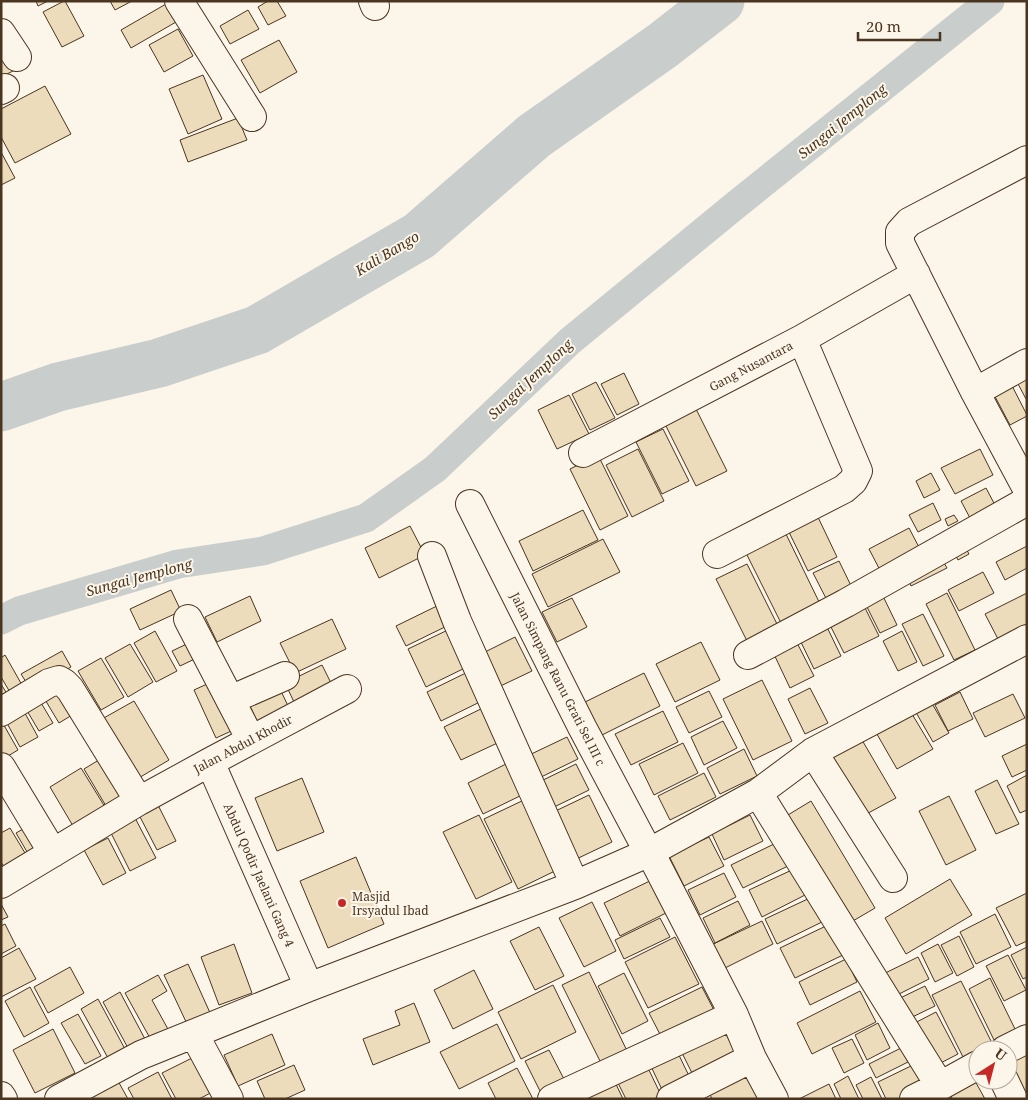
<svg xmlns="http://www.w3.org/2000/svg" width="1028" height="1100" viewBox="0 0 1028 1100" font-family="'Noto Serif',serif">
	<style>
		.lines { fill: none; stroke-linecap: round; stroke-linejoin: round }
		.canal { stroke: #c9cecd; stroke-width: 29 }
		.river { stroke: #c9cecd; stroke-width: 49 }
		.building { fill: #ecdcbc; stroke: #4a3520 }
		.minor-casing { stroke: #4a3520; stroke-width: 30 }
		.minor { stroke: #fbf6e9; stroke-width: 28 }
		.poi-dot { fill: #c62828; stroke: #fbf6e9; stroke-width: 2 }
		.labels { text-anchor: middle; dominant-baseline: central; stroke-width: 4; stroke-linejoin: round; paint-order: stroke }
		.street-label { font-size: 12px; fill: #4a3520; stroke: #fbf6e9 }
		.poi-label { font-size: 12px; fill: #4a3520; stroke: #fbf6e9; text-anchor: start }
		.water-label { font-size: 14px; font-style: italic; fill: #4a3520; stroke: #fbf6e9 }
	</style>
	<rect width="100%" height="100%" fill="#fbf6e9"/>
	<g class="lines">
		<!-- canal -->
		<path class="canal" d="M1 620 19 611 178 564 263 551 366 518 435 469 570 341 737 204 990 1"/>
		<!-- river -->
		<path class="river" d="M1 407 58 387 159 363 257 330 419 236 534 136 662 46 720 1"/>
	</g>
	<!-- building -->
	<path class="building" d="M36 1H48L38 6Z
		M64 1H65L84 36 62 47 43 12Z
		M110 1H132L115 10Z
		M268 1H277L286 16 268 25 258 7Z
		M166 4 176 22 131 48 121 30Z
		M248 10 259 29 230 44 220 26Z
		M178 29 193 56 164 72 149 45Z
		M1 40 17 69 1 77Z
		M279 40 297 72 260 93 241 60Z
		M203 75 222 119 188 134 169 89Z
		M45 86 71 134 15 163 1 137V109Z
		M238 118 247 140 188 162 180 140Z
		M1 152 15 178 1 185Z
		M624 373 639 404 617 415 601 384Z
		M1027 377V399H1026L1017 382Z
		M1009 380 1027 415V416L1010 425 991 389Z
		M596 382 615 418 590 430 572 394Z
		M569 395 589 434 557 449 538 410Z
		M693 403 727 471 696 486 662 418Z
		M663 429 689 481 662 494 636 442Z
		M638 449 664 501 632 517 606 465Z
		M980 449 993 475 955 494 941 468Z
		M598 455 628 516 600 530 570 469Z
		M931 473 940 490 924 498 916 481Z
		M986 488 995 505 970 518 961 501Z
		M933 503 941 520 918 532 909 515Z
		M583 510 598 540 533 571 519 541Z
		M816 513 837 557 808 571 787 528Z
		M954 515 958 521 948 526 945 519Z
		M410 526 425 555 379 578 365 548Z
		M909 528 922 553 882 574 869 549Z
		M784 530 824 612 785 631 744 549Z
		M603 539 620 572 548 607 532 574Z
		M963 543 969 554 958 560 952 548Z
		M1027 546V568L1005 580 996 562Z
		M839 561 856 596 831 608 813 573Z
		M944 563 947 568 911 586 909 581Z
		M747 564 779 628 748 643 716 579Z
		M983 572 994 593 959 611 948 590Z
		M171 590 181 611 140 630 130 609Z
		M881 592 897 625 880 633 864 601Z
		M947 593 975 650 954 660 926 604Z
		M1027 593V624L998 639 985 614Z
		M250 596 261 621 217 642 205 617Z
		M572 598 587 627 557 642 542 612Z
		M441 604 451 624 406 646 396 626Z
		M863 604 879 636 844 653 828 621Z
		M923 614 944 656 923 666 902 624Z
		M332 619 346 649 295 673 280 643Z
		M825 623 841 656 814 669 798 636Z
		M452 628 471 665 426 687 408 649Z
		M155 631 177 671 156 682 134 643Z
		M902 631 917 662 898 671 883 641Z
		M515 637 532 671 492 690 475 657Z
		M794 637 814 676 790 688 771 648Z
		M193 641 201 656 180 666 172 651Z
		M701 642 720 680 675 702 656 664Z
		M130 644 153 682 128 697 105 658Z
		M62 651 71 667 31 690 21 674Z
		M5 655 26 692 14 699 1 677V658Z
		M101 658 124 697 101 710 78 671Z
		M322 665 332 685 294 702 285 683Z
		M474 669 488 698 441 721 427 692Z
		M644 673 660 706 600 736 583 703Z
		M218 679 240 727 216 738 194 690Z
		M762 680 792 741 753 760 723 699Z
		M59 683 77 712 59 723 41 693Z
		M1 684 12 702 1 708Z
		M810 688 828 723 805 734 788 699Z
		M280 689 290 710 259 725 249 704Z
		M709 691 722 717 689 733 676 707Z
		M960 692 973 719 948 731 935 705Z
		M1013 694 1025 718 985 737 973 713Z
		M37 696 53 723 39 731 23 704Z
		M930 700 949 733 933 742 914 709Z
		M134 701 169 760 137 779 102 719Z
		M489 705 506 739 461 760 444 727Z
		M21 706 38 737 20 747 3 716Z
		M909 709 933 749 897 769 874 729Z
		M663 711 678 742 631 765 615 734Z
		M1 720 18 750 3 759 1 756Z
		M723 721 737 748 704 765 691 737Z
		M567 737 578 759 537 779 525 757Z
		M862 740 896 798 859 818 825 760Z
		M683 743 698 773 654 795 639 764Z
		M1027 744V770L1012 777 1002 756Z
		M744 749 757 776 720 794 707 768Z
		M107 755 130 793 106 806 84 769Z
		M508 763 524 794 483 814 468 783Z
		M576 764 589 790 550 809 537 783Z
		M81 768 105 807 73 826 50 787Z
		M704 773 716 797 670 820 658 796Z
		M1027 775V810L1020 813 1007 786Z
		M302 778 324 832 277 851 255 798Z
		M997 780 1019 824 996 834 975 791Z
		M589 795 612 842 568 863 545 816Z
		M949 796 976 850 946 865 919 811Z
		M526 799 561 868 518 889 484 819Z
		M156 801 176 841 157 850 137 811Z
		M811 801 875 908 841 928 778 821Z
		M479 815 512 882 476 899 443 832Z
		M750 815 763 841 724 860 712 834Z
		M134 816 156 858 130 871 109 829Z
		M32 824 46 848 30 857 16 833Z
		M10 828 28 858 6 870 1 862V833Z
		M709 837 724 866 684 886 669 856Z
		M108 838 126 873 103 885 84 850Z
		M776 843 788 866 743 888 731 865Z
		M356 857 384 924 328 948 300 881Z
		M794 869 807 894 762 917 749 890Z
		M724 873 736 897 700 915 688 890Z
		M656 878 672 910 620 936 604 903Z
		M950 879 972 915 906 954 885 918Z
		M1027 893V941L1016 946 996 908Z
		M812 897 824 921 777 944 765 919Z
		M738 901 750 925 715 943 703 918Z
		M592 902 616 951 584 967 559 918Z
		M1 904 8 917 1 920Z
		M995 914 1011 947 976 964 960 932Z
		M660 918 670 937 624 959 615 940Z
		M762 921 773 944 719 971 707 947Z
		M5 924 16 946 1 954V926Z
		M828 925 843 955 795 978 780 948Z
		M539 927 564 976 535 990 510 941Z
		M959 936 974 967 957 976 941 945Z
		M675 937 699 984 648 1008 625 962Z
		M234 944 252 993 219 1005 201 957Z
		M938 944 953 973 935 982 921 953Z
		M1027 947V977L1023 979 1011 955Z
		M19 948 36 979 1 997V958Z
		M1008 955 1026 990 1004 1001 986 966Z
		M918 957 929 979 887 1000 875 978Z
		M846 959 857 982 810 1005 799 982Z
		M188 964 211 1015 188 1026 164 975Z
		M70 967 84 993 48 1013 34 987Z
		M474 970 493 1009 453 1029 434 990Z
		M589 972 629 1055 603 1067 562 985Z
		M624 973 648 1021 622 1034 598 986Z
		M158 975 167 991 152 1000 169 1031 151 1040 125 993Z
		M990 978 1015 1029 994 1040 969 989Z
		M961 981 992 1043 963 1057 932 995Z
		M553 985 576 1032 521 1059 498 1012Z
		M925 986 935 1006 902 1022 892 1002Z
		M30 987 49 1023 24 1037 5 1001Z
		M702 987 718 1018 665 1044 649 1013Z
		M860 991 876 1022 812 1054 797 1023Z
		M120 992 145 1039 128 1048 103 1002Z
		M98 999 125 1049 108 1058 81 1009Z
		M414 1003 430 1042 373 1065 363 1039 400 1025 395 1011Z
		M936 1012 958 1054 931 1068 909 1026Z
		M78 1014 101 1056 85 1064 61 1023Z
		M878 1023 890 1048 867 1060 855 1035Z
		M497 1024 515 1061 459 1089 440 1052Z
		M722 1026 737 1056 694 1077 679 1047Z
		M53 1029 75 1073 35 1093 13 1050Z
		M272 1034 285 1065 238 1086 224 1055Z
		M852 1039 864 1063 844 1073 832 1048Z
		M1027 1046V1099L1008 1062Z
		M675 1047 691 1080 664 1094 648 1060Z
		M901 1048 908 1062 876 1078 869 1064Z
		M549 1050 566 1083 542 1095 525 1061Z
		M200 1054 218 1089 199 1099H176L162 1073Z
		M646 1064 661 1095 654 1099H626L616 1079Z
		M915 1064 926 1086 900 1099H886L878 1082Z
		M294 1065 305 1090 285 1099H265L257 1081Z
		M517 1068 533 1099H496L488 1083Z
		M748 1068 762 1099H712L707 1088Z
		M158 1072 172 1099H134L128 1088Z
		M848 1076 859 1099H841L834 1084Z
		M871 1077 882 1099H863L856 1085Z
		M614 1080 623 1099H588L585 1094Z
		M118 1081 128 1099H90L89 1096Z
		M975 1081 985 1099H952L950 1094Z
		M829 1084 836 1099H799Z"/>
	<g class="lines">
		<defs>
			<path id="minor" d="M179 1 252 117
				M373 1 375 6
				M1 33 17 57
				M1 90 5 88
				M1027 160 909 222 900 232V243L975 392 1027 489
				M975 392 1027 363
				M583 453 802 339 916 274
				M470 504 582 727 642 840 653 858 734 1015 752 1058 774 1099
				M717 554 844 489 853 481 858 471 802 339
				M432 556 457 621 575 885
				M188 619 251 740
				M748 655 846 603 1027 501
				M230 700 285 676
				M1 712 49 683 59 680 64 683 70 689 139 801
				M813 752 893 878
				M210 762 309 987
				M1 767 53 853
				M758 793 940 1086
				M1 884 139 801 210 762 347 689
				M194 1034 229 1099
				M1005 1050 1027 1039
				M1004 1080 1013 1099
				M1 1096 3 1099
				M59 1099 141 1055 309 987 575 885 650 852 758 793 813 752 1027 639
				M552 1099 734 1015
				M671 1099 752 1058
				M914 1099 940 1086 978 1065"/>
		</defs>
		<!-- minor casing -->
		<use href="#minor" class="minor-casing"/>
		<!-- minor -->
		<use href="#minor" class="minor"/>
	</g>
	<!-- markers -->
	<circle class="poi-dot" cx="342" cy="903" r="5"/>
	<g class="labels">
		<!-- street labels -->
		<g class="street-label">
			<text transform="translate(751 366) rotate(-28)">Gang Nusantara</text>
			<text transform="translate(558 679) rotate(63)">Jalan Simpang Ranu Grati Sel III c</text>
			<text transform="translate(243 744) rotate(-28)">Jalan Abdul Khodir</text>
			<text transform="translate(259 875) rotate(66)">Abdul Qodir Jaelani Gang 4</text>
		</g>
		<!-- poi labels -->
		<g class="poi-label">
			<text x="352" y="896">Masjid<tspan x="352" dy="14">Irsyadul Ibad</tspan></text>
		</g>
		<!-- water labels -->
		<g class="water-label">
			<text transform="translate(842 121) rotate(-39)">Sungai Jemplong</text>
			<text transform="translate(387 253) rotate(-31)">Kali Bango</text>
			<text transform="translate(530 379) rotate(-43)">Sungai Jemplong</text>
			<text transform="translate(139 577) rotate(-15)">Sungai Jemplong</text>
		</g>
	</g>
	<!-- border -->
	<rect width="1028" height="1100" fill="none" stroke="#4a3520" stroke-width="5"/>
	<!-- north arrow -->
	<g transform="translate(993 1065) rotate(36)"><circle r="24" fill="#fbf6e9" stroke="#b4a999"/>
	<path d="M0-4L9 19L0 12L-9 19Z" fill="#c62828"/>
	<text y="-8" font-size="14" font-weight="bold" text-anchor="middle" fill="#4a3520">U</text>
	</g>
	<!-- scale -->
	<path d="M858 32v8h82v-8" fill="none" stroke="#4a3520" stroke-width="2.5"/>
	<text x="866" y="32" font-size="15" fill="#4a3520" stroke="#fbf6e9" stroke-width="4" paint-order="stroke">20 m</text>
</svg>
